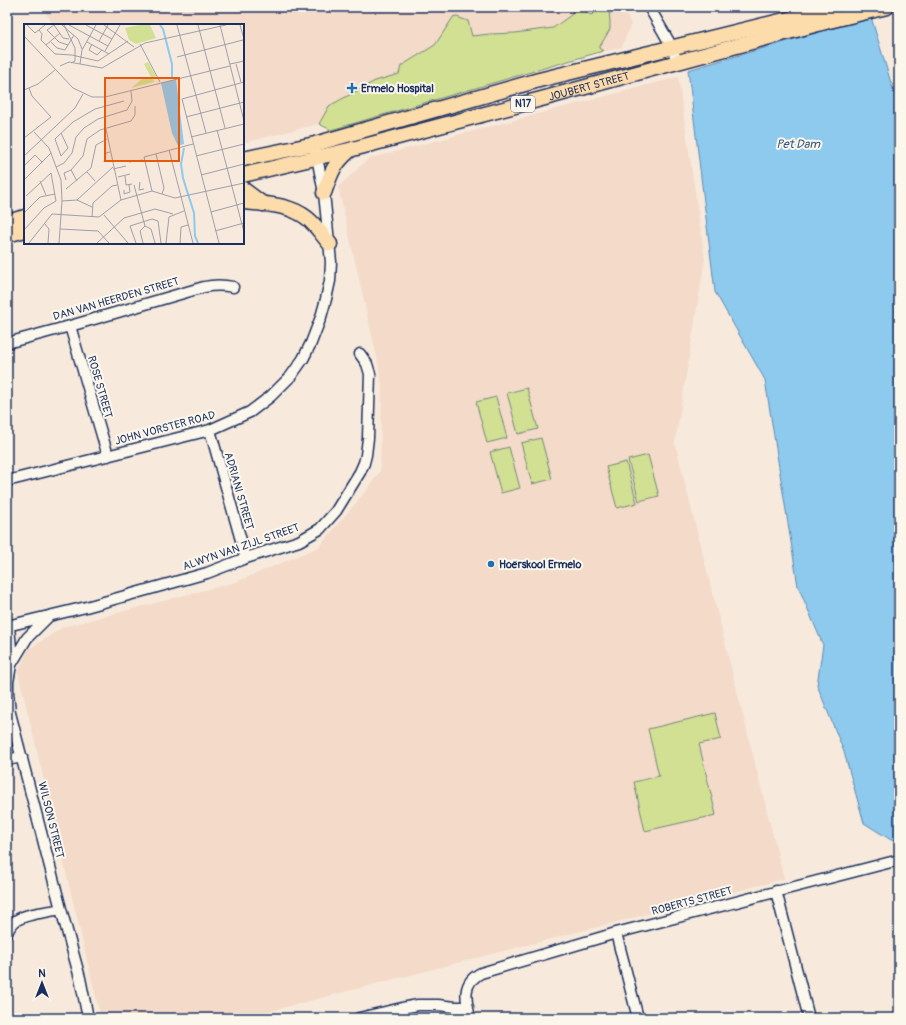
<svg xmlns="http://www.w3.org/2000/svg" width="906" height="1025" viewBox="0 0 906 1025" font-family="Pangolin,sans-serif">
	<style>
		.built { fill: #f3dac9 }
		.green { fill: #d1e093; stroke: #768878 }
		.water { fill: #8ec9ee; stroke: #608bb4 }
		.lines { fill: none; stroke-linecap: round; stroke-linejoin: round }
		.minor-casing { stroke: #1b2f5e; stroke-width: 13 }
		.highway-casing { stroke: #1b2f5e; stroke-width: 17 }
		.minor { stroke: #fbf7ec; stroke-width: 10 }
		.highway { stroke: #fddcac; stroke-width: 14 }
		.poi-dot { fill: #1f6fb2; stroke: #fbf7ec; stroke-width: 1.5 }
		.labels { text-anchor: middle; dominant-baseline: central; stroke-width: 4; stroke-linejoin: round; paint-order: stroke }
		.shield { fill: #fbf7ec; stroke: #5e6b89; stroke-width: 1 }
		.shield-label { font-size: 10px; font-weight: bold; fill: #1b2f5e }
		.street-label { font-size: 11px; fill: #1b2f5e; stroke: #fbf7ec }
		.poi-label { font-size: 11px; font-weight: bold; fill: #1b2f5e; stroke: #fbf7ec; text-anchor: start }
		.water-label { font-size: 12px; font-style: italic; fill: #385682; stroke: #fbf7ec }
		.inset-river { fill: none; stroke: #8ec9ee; stroke-width: 2 }
		.inset-road { fill: none; stroke: #9f9faa; stroke-width: 1 }
		.view { fill: #e8590c; fill-opacity: 0.15; stroke: #e8590c; stroke-width: 2 }
		.inset-edge { fill: none; stroke: #1b2f5e; stroke-width: 2 }
	</style>
	<rect width="100%" height="100%" fill="#f7eadc"/>
	<filter id="ink" filterUnits="userSpaceOnUse"><feTurbulence type="fractalNoise" baseFrequency=".025" numOctaves="2"/><feDisplacementMap in="SourceGraphic" scale="8" xChannelSelector="R" yChannelSelector="G"/><feConvolveMatrix kernelMatrix="1 2 1 2 8 2 1 2 1" color-interpolation-filters="sRGB"/></filter>
	<g filter="url(#ink)">
		<!-- built -->
		<path class="built" d="M43 7H622L631 24 622 47 243 143V25H53Z
			M678 77 705 259 675 443 784 879 243 1018H101L18 672 28 650 63 627 236 582 319 547 369 487 380 471 382 385 378 362 338 187 368 159Z"/>
		<!-- green -->
		<path class="green" d="M575 7H586V13L592 15 599 8 609 7 610 22V29L599 48 603 51 331 130 319 124 329 106 375 81 399 74 401 66 435 45 454 16 468 21 472 36 490 34 515 33 553 28 571 15Z
			M527 388 538 429 518 434 507 393Z
			M496 397 507 438 487 443 476 402Z
			M541 438 552 479 532 484 521 443Z
			M509 447 520 488 501 493 490 452Z
			M648 455 659 496 639 501 628 460Z
			M626 462 637 503 617 508 606 467Z
			M715 713 721 739 699 744 716 815 645 831 634 782 659 776 648 729Z"/>
		<!-- water -->
		<path class="water" d="M871 17 899 109V839L891 840 864 823 844 752 817 685 823 645 798 586 765 380 715 292 688 70Z"/>
		<g class="lines">
			<defs>
				<path id="minor" d="M649 7 672 47 677 62
					M70 326 108 456
					M7 343 70 326 204 287C214 285 223 285 233 287
					M210 430 246 558
					M7 481 210 430 250 412 271 396 291 376 303 359 311 343 321 317 326 299 330 281 331 262 324 193 316 152
					M7 626 86 607 207 573 246 558 299 541 320 529 336 511 360 472 364 463 366 455 368 438 370 374 367 364 360 354
					M9 626 11 649V665L8 682V693L10 713 61 909 80 978 88 1018
					M12 663 27 638 49 616
					M7 760 22 757
					M776 891 809 1018
					M7 933C9 928 12 923 17 920 27 913 49 912 61 909
					M616 933 638 1018
					M359 1018 402 1008 418 1005H438L455 1007H468
					M470 1018C466 1000 461 983 481 973L616 933 899 860"/>
				<g id="highway">
					<path d="M243 159 315 144 539 80 801 16 833 7"/>
					<path id="s1" d="M243 175 349 150 545 98 829 21 887 7"/>
					<path d="M243 189 263 204"/>
					<path d="M324 193C331 173 333 165 349 151"/>
					<path d="M243 202C264 204 289 204 307 218 316 225 322 235 330 244"/>
					<path d="M7 222 25 217"/>
					<path d="M7 235 25 230"/>
				</g>
			</defs>
			<!-- minor casing -->
			<use href="#minor" class="minor-casing"/>
			<!-- highway casing -->
			<use href="#highway" class="highway-casing"/>
			<!-- minor -->
			<use href="#minor" class="minor"/>
			<!-- highway -->
			<use href="#highway" class="highway"/>
		</g>
	</g>
	<!-- markers -->
	<g class="poi-dot">
		<path d="M350 82h4v4h4v4h-4v4h-4v-4h-4v-4h4z"/>
		<circle cx="491" cy="564" r="4"/>
	</g>
	<g class="labels">
		<!-- shield labels -->
		<rect class="shield" x="511" y="96" width="24" height="16" rx="3"/>
		<g class="shield-label">
			<text x="523" y="104">N17</text>
		</g>
		<!-- street labels -->
		<g class="street-label">
			<text stroke="none"><textPath href="#s1" startOffset="357">JOUBERT STREET</textPath></text>
			<text transform="translate(116 299) rotate(-16)">DAN VAN HEERDEN STREET</text>
			<text transform="translate(100 387) rotate(74)">ROSE STREET</text>
			<text transform="translate(165 428) rotate(-15)">JOHN VORSTER ROAD</text>
			<text transform="translate(239 491) rotate(74)">ADRIANI STREET</text>
			<text transform="translate(241 547) rotate(-19)">ALWYN VAN ZIJL STREET</text>
			<text transform="translate(51 820) rotate(76)">WILSON STREET</text>
			<text transform="translate(692 901) rotate(-15)">ROBERTS STREET</text>
		</g>
		<!-- poi labels -->
		<g class="poi-label">
			<text x="361" y="88">Ermelo Hospital</text>
			<text x="499" y="564">Hoërskool Ermelo</text>
		</g>
		<!-- water labels -->
		<g class="water-label">
			<text x="798" y="144">Pet Dam</text>
		</g>
	</g>
	<!-- overview -->
	<g transform="translate(24 24)">
		<rect width="220" height="220" fill="#f7eadc"/>
		<path d="M115 1H126L132 14 112 20 105 16 101 4ZM124 38 132 52 129 54 130 58 107 64 118 55H128L120 40Z" fill="#d1e093"/>
		<path d="M152 55 160 120 154 122 148 109 137 59Z" fill="#8ec9ee"/>
		<path class="inset-river" d="M136 1 139 5 148 40V55M160 124 157 140 159 154 170 189 171 212 174 219"/>
		<path class="inset-road" d="M3 1 11 9 21 1M38 1 54 15 58 25M40 1 51 24V37L47 39M45 1 84 22M62 1 88 15M80 1 110 23M153 1 182 109M174 1 201 104M196 1 220 97M216 1 220 15M15 6 18 10 17 16 31 30 48 31 74 37 104 17M0 12 49 64 68 73H81L206 42M75 17 84 1M27 18 33 24 41 26 50 11M63 18 85 30M68 20 65 26 73 31 78 26M116 20 136 58M22 21 36 9M44 21 35 18 23 6 30 1 39 14 45 15M81 27 96 1M153 33 219 16M56 40 58 26 72 1M206 40 220 37M212 40 217 58M36 42 45 38 78 44 121 19 202 1M0 66 14 60 31 46M162 93 220 78M82 105 97 176M193 106 220 208M10 108 25 124 37 156 38 177 35 219M37 109 44 124 37 132 31 115 32 114 49 98 71 85 100 77M167 113 220 100M0 114 27 93 8 72 5 64M145 126 169 219M132 130 140 164 138 170M0 132 51 84 59 70M172 132 220 120M80 138 82 129 86 128M105 138 119 136M0 142 11 131 18 138M32 143 40 139 48 129 52 113 60 104 74 95 103 86 108 77 107 67M89 145 102 142M63 148 71 157M177 151 220 140M101 152 102 161 108 160M94 153 106 150M0 156 27 129M42 156 40 149 47 146M16 157 22 171M53 157 47 146 59 132 63 115 76 106 107 97 111 91V82M116 158 115 166 120 165M110 161 121 202M42 165 67 144 72 121 83 115M100 166V170L106 168 105 161M128 167 120 133 169 120M53 176 89 143M38 177 53 176 68 183M187 188 220 179M0 189 16 173 31 170M80 191 104 219M68 193 69 179 88 162 93 161M21 200 25 205 24 219M121 202 127 205 131 219M36 205 74 207 85 219M0 206 20 184 32 177 27 149 2 172M191 207 220 199M5 219 28 190 75 193 97 176 128 167 151 174 220 159M73 219 100 194 131 185 149 190M112 219 106 202 128 195 134 197 137 219M119 219 116 207 121 202M142 219 145 193 160 187M156 219 157 203 164 201M195 219 158 75 220 58"/>
		<path class="view" d="M81 54H155V137H81Z"/>
		<rect width="220" height="220" class="inset-edge"/>
	</g>
	<!-- margin -->
	<rect width="906" height="1025" fill="none" stroke="#fbf7ec" stroke-width="24"/>
	<rect x="12" y="12" width="882" height="1001" fill="none" stroke="#1b2f5e" stroke-width="1.5" filter="url(#ink)"/>
	<!-- north arrow -->
	<g transform="translate(42 983)" stroke="#fbf7ec" stroke-width="3" paint-order="stroke">
	<path d="M0-3L7 15L0 10L-7 15Z" fill="#1b2f5e"/>
	<text y="-6" font-size="11" font-weight="bold" text-anchor="middle" fill="#1b2f5e">N</text>
	</g>
</svg>
